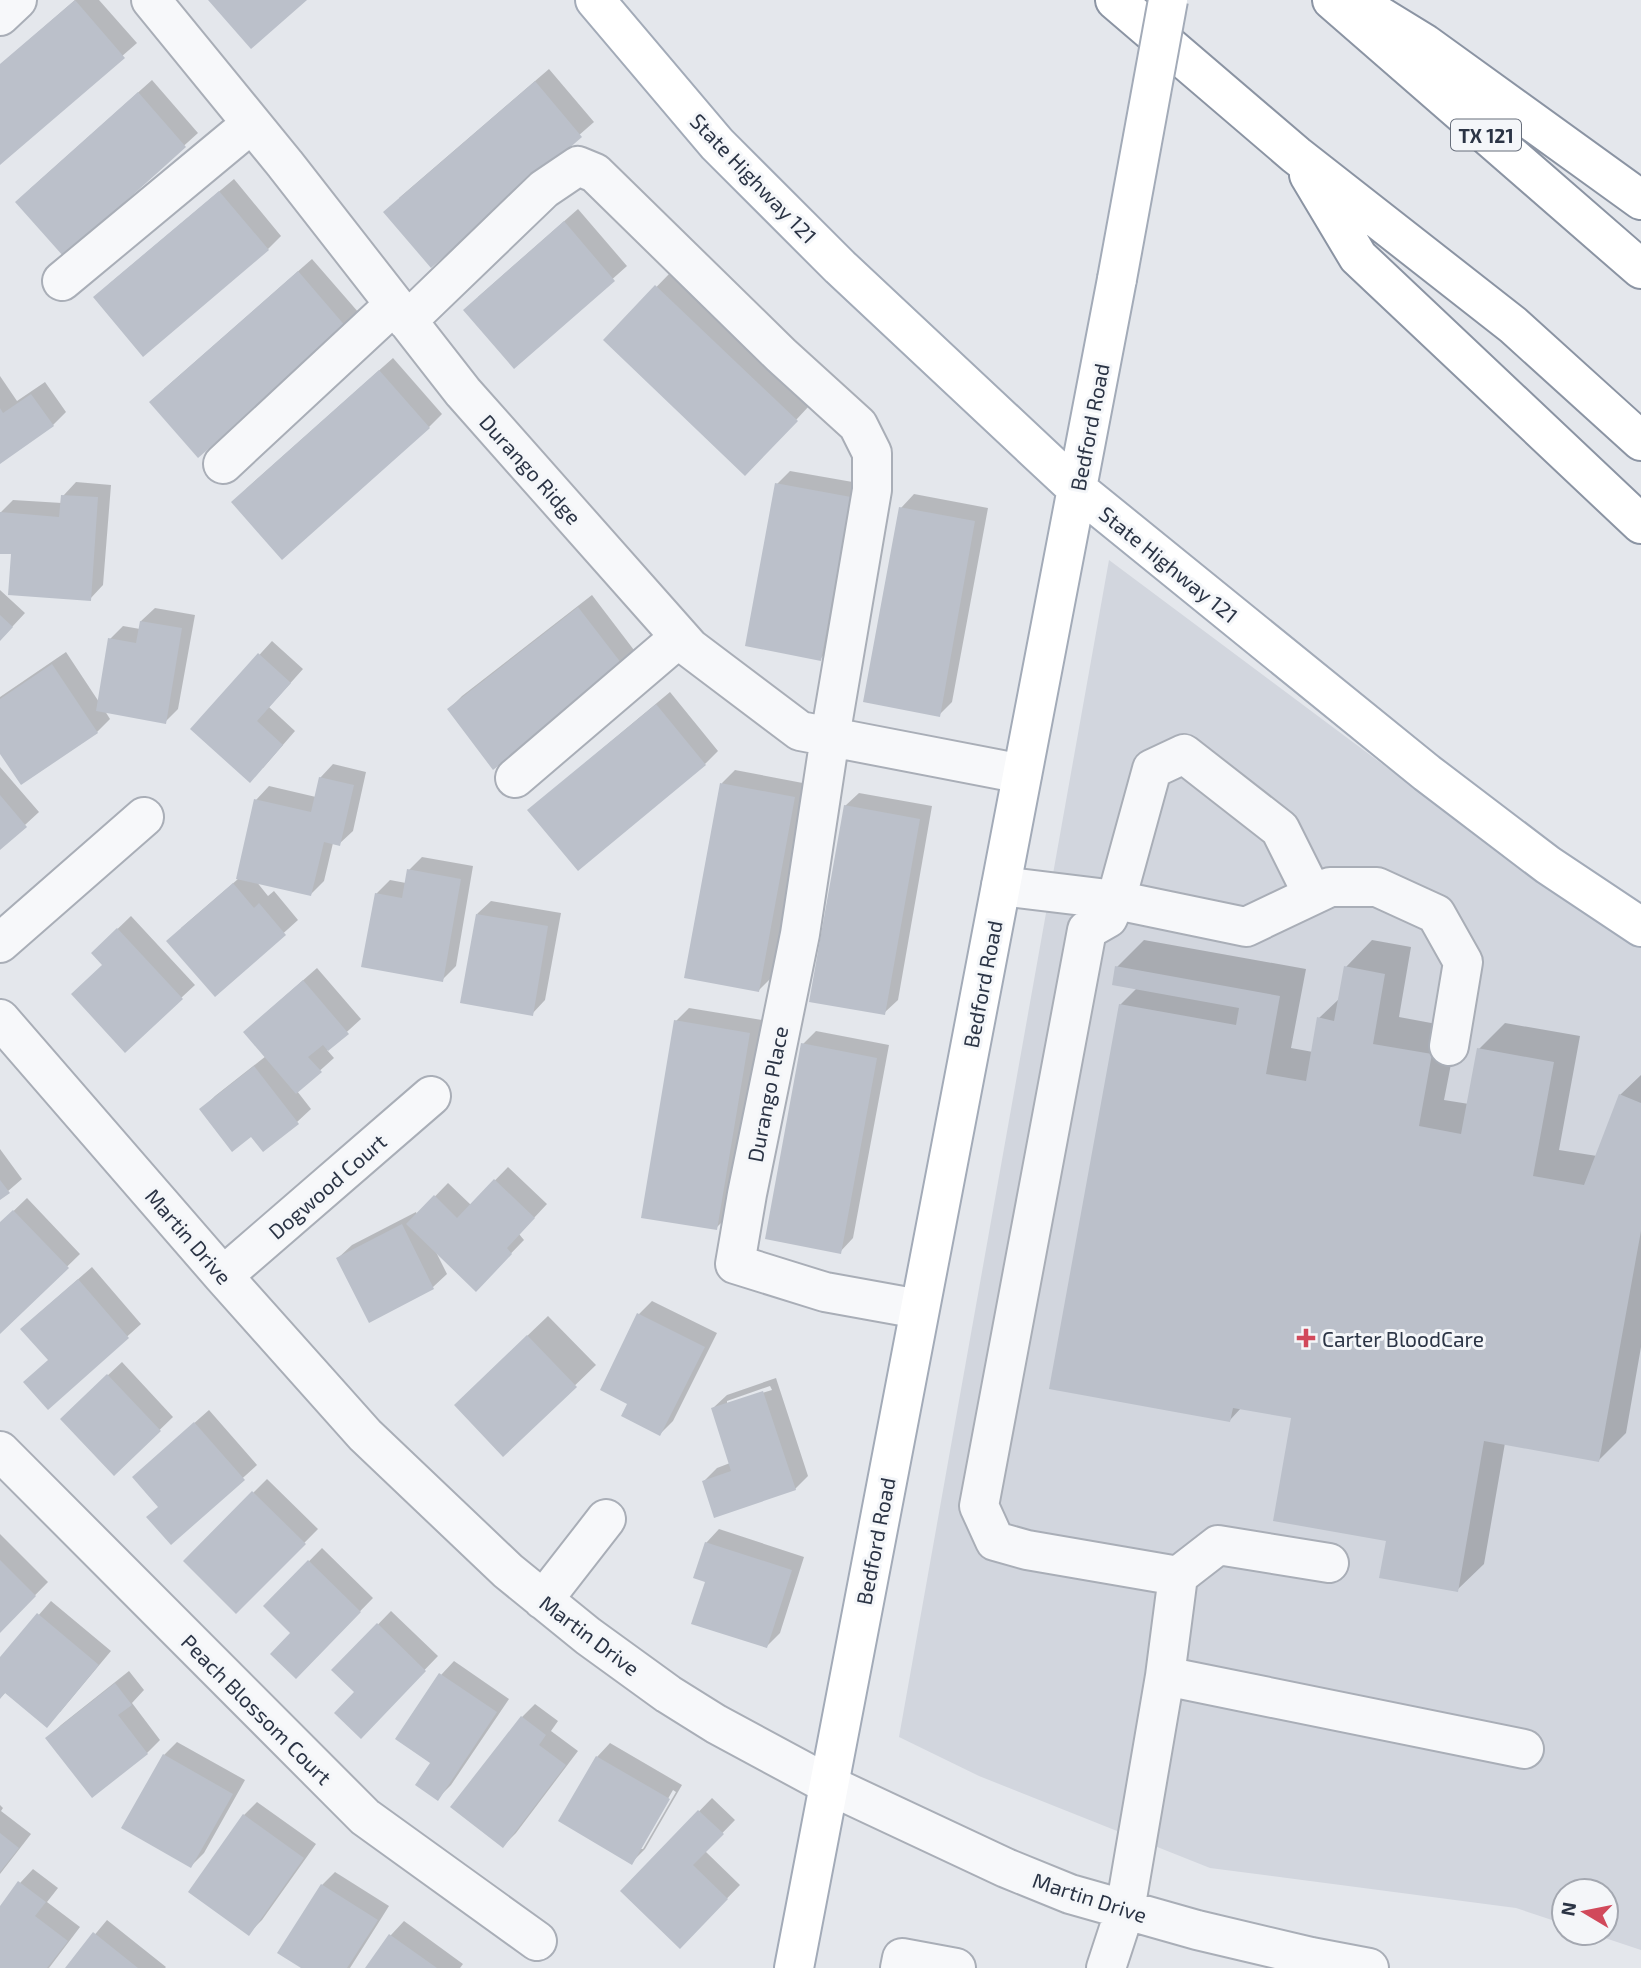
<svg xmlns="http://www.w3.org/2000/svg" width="1641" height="1968" viewBox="0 0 1641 1968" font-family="'Exo 2',sans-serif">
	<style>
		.built { fill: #d2d6de }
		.shadow { fill: #0003; fill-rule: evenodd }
		.building { fill: #bbc0ca }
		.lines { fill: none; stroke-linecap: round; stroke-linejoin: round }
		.minor-casing { stroke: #a9aeb7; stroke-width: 42 }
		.major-casing { stroke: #a3abb8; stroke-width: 42 }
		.highway-casing { stroke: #8b94a3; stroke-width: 42 }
		.minor { stroke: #f7f8fa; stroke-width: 38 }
		.major { stroke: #fff; stroke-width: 38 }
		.highway { stroke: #fff; stroke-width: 38 }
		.major-bridge-casing { stroke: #a3abb8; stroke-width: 42; stroke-linecap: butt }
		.major-bridge { stroke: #fff; stroke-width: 38 }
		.poi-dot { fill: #d1495b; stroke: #f4f6f9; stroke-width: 2.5 }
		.labels { text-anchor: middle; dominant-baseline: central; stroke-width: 6; stroke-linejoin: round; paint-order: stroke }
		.shield { fill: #f4f6f9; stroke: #676e7b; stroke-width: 2 }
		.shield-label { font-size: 19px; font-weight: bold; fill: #2b3445 }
		.street-label { font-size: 21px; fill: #2b3445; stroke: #f4f6f9 }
		.poi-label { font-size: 21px; fill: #2b3445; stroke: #f4f6f9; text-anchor: start }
	</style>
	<rect width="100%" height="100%" fill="#e4e7ec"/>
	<!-- built -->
	<path class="built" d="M1109 560 1480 837 1641 940V1950L1590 1933H1606V1891H1564V1924L1516 1908 1210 1868 979 1776 899 1737Z"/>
	<!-- shadow -->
	<path class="shadow" d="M75 0H99L137 43 0 163V65Z
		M549 69 594 122 431 265 399 198Z
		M152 80 198 133 64 254 30 189Z
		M234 179 281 236 268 249 109 284Z
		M578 209 627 266 514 367 478 297Z
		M312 259 359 313 199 456 164 389Z
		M670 273 809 406 758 461 605 340Z
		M393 358 442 414 429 427 246 489Z
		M0 376 17 401 45 382 66 412 53 425 0 462Z
		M790 471 864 484 834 645 820 659 777 484Z
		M76 482 111 485 103 585 90 599 13 553 0 552V513L13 500 62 503 63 496Z
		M914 494 988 508 952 702 939 715 901 508Z
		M0 590 25 613 0 640Z
		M592 595 637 654 624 667 449 709 462 696Z
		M155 608 195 615 178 709 165 722 105 711 110 719 97 732 0 750V697L66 652 99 702 110 639 123 626 140 629 141 621Z
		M272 641 303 669 269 707 295 731 263 768 192 729Z
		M670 692 718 751 705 764 529 810Z
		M333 764 366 772 353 831 339 844 333 843 324 881 311 894 256 881 268 896 274 891 298 920 215 995 181 928 238 879 256 800 269 786 316 797 320 778Z
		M0 767 39 812 0 848Z
		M735 770 808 784 772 977 759 990 722 783Z
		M859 793 932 806 898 1000 884 1013 845 806Z
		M422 857 473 866 456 966 442 980 376 894 390 880 406 883 409 870Z
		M491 901 561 913 545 1000 532 1014 477 914Z
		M131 916 195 985 181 998 104 965 106 940Z
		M1144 940 1306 969 1291 1048 1313 1052 1319 1018 1340 998 1346 967 1372 940 1411 947 1399 1017 1458 1028 1444 1100 1469 1104 1479 1049 1505 1023 1580 1036 1559 1150 1597 1156 1620 1095 1641 1075V1347L1626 1433 1599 1460 1505 1443 1484 1564 1457 1590 1388 1540 1293 1416 1242 1407 1230 1420 1120 1005 1137 988 1117 967Z
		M317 968 361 1019 327 1050 334 1058 297 1091 311 1109 297 1122 252 1134 201 1110 215 1096 266 1056 259 1019Z
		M689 1008 762 1020 729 1215 716 1228 676 1021Z
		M816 1031 889 1045 853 1238 840 1252 803 1044Z
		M0 1149 22 1179 0 1198Z
		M508 1167 547 1204 519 1234 524 1240 489 1276 435 1250 447 1274 433 1287 370 1320 338 1258 352 1245 416 1212 417 1215 448 1183 471 1205Z
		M27 1198 80 1254 1 1331 0 1224Z
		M92 1267 141 1324 48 1408 50 1359 36 1316Z
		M652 1301 717 1333 673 1421 660 1434 630 1403 639 1314Z
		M548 1316 596 1365 503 1455 476 1385Z
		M122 1362 173 1417 114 1474 75 1406Z
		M776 1378 808 1476 795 1489 704 1481 717 1468 730 1463 713 1408 727 1395ZM770 1386 772 1390 727 1404V1401Z
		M209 1410 257 1465 171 1543 148 1464Z
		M267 1479 318 1529 236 1612 185 1561Z
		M719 1529 804 1557 780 1633 767 1646 707 1580 706 1543Z
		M0 1534 48 1582 0 1631Z
		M322 1548 373 1598 296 1677 293 1632 265 1606Z
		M51 1601 111 1651 60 1712 6 1692 0 1698V1659Z
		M391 1611 438 1656 361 1736 356 1692 334 1670Z
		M454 1661 509 1699 451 1785 438 1798 432 1763 441 1675Z
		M129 1671 144 1690 132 1703 160 1740 147 1753 92 1796 48 1738 61 1725Z
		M535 1704 558 1721 551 1731 578 1751 516 1833 503 1846 453 1807 522 1717Z
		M177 1742 245 1780 204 1853 191 1866 164 1755Z
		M610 1743 682 1785 645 1849 632 1862 560 1821 597 1757ZM673 1790 676 1792 643 1849H639Z
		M712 1798 735 1820 705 1851 740 1885 680 1947 622 1891Z
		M257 1802 316 1844 262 1920 249 1933 244 1815Z
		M0 1805 3 1808 1 1811 31 1834 0 1874Z
		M33 1869 58 1888 47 1902 80 1927 49 1968H0V1909L20 1883Z
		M335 1872 389 1906 350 1968H304L322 1885Z
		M107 1920 166 1967 165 1968H67Z
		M404 1921 463 1964 460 1968H367L391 1935Z"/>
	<!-- building -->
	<path class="building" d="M75 0 125 58 0 165V64Z
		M208 0H307L251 49Z
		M535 81 582 137 431 268 383 212Z
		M138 92 186 147 64 257 15 202Z
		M219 191 269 250 143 357 93 297Z
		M564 221 615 281 514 369 463 310Z
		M298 271 347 328 198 458 149 402Z
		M655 285 798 421 745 476 603 340Z
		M379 370 430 428 282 560 231 502Z
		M31 394 54 426 0 464V408L3 413Z
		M775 483 851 497 821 661 745 646Z
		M61 495 98 497 91 601 8 595 11 554H0V512L59 517Z
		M899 507 975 521 940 717 863 702Z
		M578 607 625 668 493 770 447 709Z
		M0 615 13 627 0 641Z
		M140 621 182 628 166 724 96 711 108 638 136 643Z
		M258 653 291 683 257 721 283 745 250 783 190 729Z
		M52 664 98 733 21 785 0 754V699Z
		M656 704 706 765 578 871 527 810Z
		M319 777 354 785 340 846 324 842 311 896 236 879 254 799 311 812Z
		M720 783 795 797 759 992 684 978Z
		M0 795 27 827 0 850Z
		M844 805 920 819 885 1015 809 1002Z
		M407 869 461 879 443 982 361 967 375 893 402 898Z
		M233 883 254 908 259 903 286 935 215 997 166 941Z
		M476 914 548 926 533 1016 460 1003Z
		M117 928 183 999 125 1053 71 994 102 965 91 953Z
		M1115 966 1280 996 1266 1074 1306 1081 1317 1017 1334 1021 1344 966 1385 974 1373 1044 1432 1054 1419 1126 1461 1134 1477 1048 1554 1062 1533 1176 1584 1185 1619 1094 1641 1103V1231L1599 1462 1484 1441 1458 1592 1379 1578 1386 1541 1273 1521 1291 1418 1233 1408 1230 1422 1049 1389 1119 1004 1236 1025 1239 1008 1112 985Z
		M303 980 349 1034 328 1051 323 1045 308 1057 322 1072 296 1094 243 1032Z
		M674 1020 750 1033 717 1230 641 1218Z
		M801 1043 877 1058 841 1254 765 1239Z
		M254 1066 299 1124 263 1152 251 1137 232 1152 199 1109Z
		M494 1179 535 1218 507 1248 512 1254 476 1292 406 1224 434 1195 457 1218Z
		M0 1180 10 1193 0 1200Z
		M13 1210 69 1268 0 1334V1222Z
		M402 1224 434 1289 369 1323 336 1258Z
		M78 1279 129 1338 48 1410 23 1382 48 1360 20 1329Z
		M637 1313 705 1347 660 1436 621 1416 627 1404 600 1390Z
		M527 1335 577 1387 503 1457 454 1405Z
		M107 1374 161 1431 114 1476 60 1419Z
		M763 1391 796 1490 714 1518 702 1481 731 1471 711 1408Z
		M194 1422 245 1480 171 1545 146 1517 158 1507 132 1477Z
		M252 1491 306 1544 236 1614 183 1561Z
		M705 1542 792 1570 767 1648 691 1624 705 1582 693 1578Z
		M0 1560 36 1596 0 1633Z
		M308 1560 361 1612 296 1679 270 1654 290 1633 263 1606Z
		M37 1613 99 1665 47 1728 5 1693 0 1699V1657Z
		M377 1623 426 1671 361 1739 334 1713 354 1692 331 1670Z
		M439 1673 497 1712 438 1801 415 1785 430 1763 395 1739Z
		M115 1683 132 1705 118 1715 148 1754 92 1798 45 1738Z
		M521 1716 546 1735 539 1745 566 1765 503 1848 450 1807Z
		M163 1754 233 1794 191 1868 121 1828Z
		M596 1756 670 1799 632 1865 558 1821Z
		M698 1810 724 1834 693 1865 728 1899 680 1949 620 1891Z
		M243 1814 304 1858 249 1936 188 1892Z
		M0 1833 19 1848 0 1872Z
		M18 1881 46 1902 35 1916 68 1941 47 1968H0V1906Z
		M321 1884 378 1920 347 1968H301L277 1953Z
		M93 1932 138 1968H65Z
		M389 1934 437 1968H365Z"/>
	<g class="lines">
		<defs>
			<path id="minor" d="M151 0 285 164 463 392 690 648 800 731 1022 774
				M0 16 17 0
				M62 281 251 124
				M407 321 544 189 578 166 595 173 781 355 858 425 872 453V490L830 737 800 934 747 1194 735 1264 825 1292 919 1309
				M223 464 394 305
				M515 778 680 637
				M1001 886 1116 900 1246 927 1330 887H1377L1436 914 1463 962 1449 1046
				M0 943 144 817
				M0 1019 223 1276 365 1435 508 1571 588 1636 668 1694 716 1724 829 1785 1006 1868 1070 1894 1197 1930 1311 1957 1369 1968
				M223 1276 431 1096
				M0 1451 365 1817 537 1941
				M1178 1576 1027 1550 995 1541 979 1506 1087 930 1108 918 1116 900 1152 769 1184 754 1280 829 1313 895
				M543 1600 606 1519
				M1165 1676 1524 1749
				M900 1968 902 1958 956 1968
				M1106 1968 1125 1910 1165 1676 1178 1576 1218 1545 1329 1563"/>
			<path id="major" d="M595 0 717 144 840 267 1077 489 1427 773 1548 865 1641 927
				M794 1968 1117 279"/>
			<path id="highway" d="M1115 0 1296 155 1513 325 1641 441
				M1332 0 1641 269
				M1373 12 1425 44 1641 200
				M1309 175 1358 257 1641 524"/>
		</defs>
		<!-- minor casing -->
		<use href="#minor" class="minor-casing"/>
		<!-- major casing -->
		<use href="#major" class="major-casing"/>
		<!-- highway casing -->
		<use href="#highway" class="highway-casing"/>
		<!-- minor -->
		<use href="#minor" class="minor"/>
		<!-- major -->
		<use href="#major" class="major"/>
		<!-- highway -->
		<use href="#highway" class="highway"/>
		<defs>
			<path id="major-bridge" d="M1117 279 1168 0"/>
		</defs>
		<!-- major-bridge casing -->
		<use href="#major-bridge" class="major-bridge-casing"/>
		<!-- major-bridge -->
		<use href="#major-bridge" class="major-bridge"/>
	</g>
	<!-- markers -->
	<path class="poi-dot" d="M1302.5 1327.5h7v7h7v7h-7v7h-7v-7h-7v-7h7z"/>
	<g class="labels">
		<!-- shield labels -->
		<rect class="shield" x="1451" y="119.5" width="70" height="31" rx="5"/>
		<g class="shield-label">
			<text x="1486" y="135">TX 121</text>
		</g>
		<!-- street labels -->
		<g class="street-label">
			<text transform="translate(754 178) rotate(46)">State Highway 121</text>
			<text transform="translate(1089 427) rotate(-79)">Bedford Road</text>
			<text transform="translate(531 469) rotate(48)">Durango Ridge</text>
			<text transform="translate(1169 564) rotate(39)">State Highway 121</text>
			<text transform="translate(982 984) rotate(-79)">Bedford Road</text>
			<text transform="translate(767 1094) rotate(-79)">Durango Place</text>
			<text transform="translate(327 1186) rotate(-41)">Dogwood Court</text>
			<text transform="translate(189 1236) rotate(49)">Martin Drive</text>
			<text transform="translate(875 1541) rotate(-79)">Bedford Road</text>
			<text transform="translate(590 1635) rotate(37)">Martin Drive</text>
			<text transform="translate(257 1709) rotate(45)">Peach Blossom Court</text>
			<text transform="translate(1090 1897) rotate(18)">Martin Drive</text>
		</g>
		<!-- poi labels -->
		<g class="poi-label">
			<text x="1322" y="1338">Carter BloodCare</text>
		</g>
	</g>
	<!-- north arrow -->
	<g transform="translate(1585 1912) rotate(280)"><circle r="33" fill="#f4f6f9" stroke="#a4a8b1" stroke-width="2"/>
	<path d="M0-5L12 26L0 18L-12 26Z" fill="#d1495b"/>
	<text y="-10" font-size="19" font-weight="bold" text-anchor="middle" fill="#2b3445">N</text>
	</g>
</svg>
